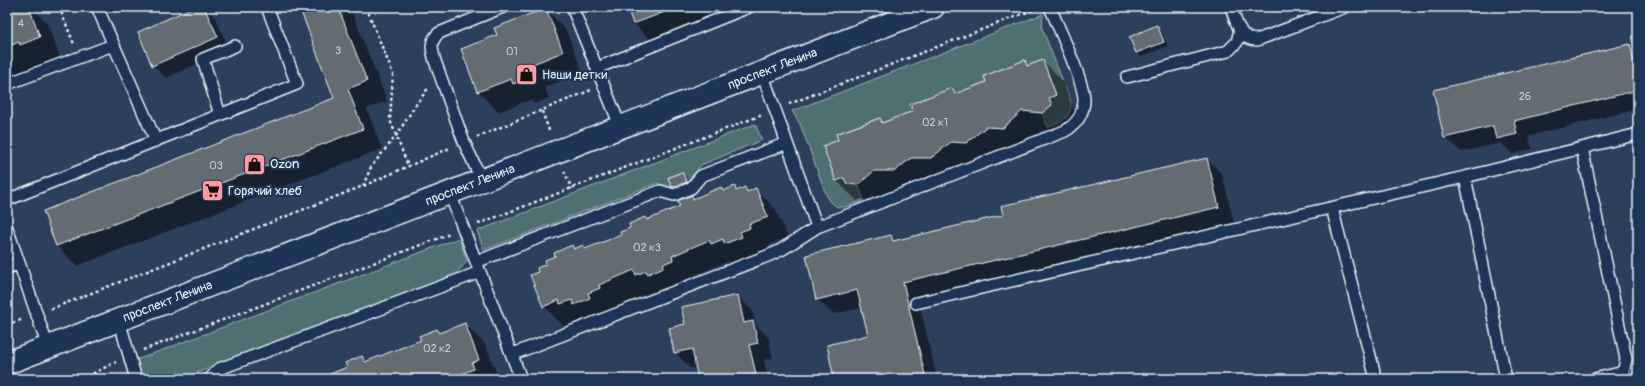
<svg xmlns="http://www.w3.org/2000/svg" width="1645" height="386" viewBox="0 0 1645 386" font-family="Pangolin,sans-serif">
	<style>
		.green { fill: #4f7071; stroke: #9cb0b4 }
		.shadow { fill: #0007 }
		.building { fill: #656c71; stroke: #e8f1f8 }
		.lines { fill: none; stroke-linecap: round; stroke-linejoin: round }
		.lane-casing { stroke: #e8f1f8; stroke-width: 14 }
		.secondary-casing { stroke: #e8f1f8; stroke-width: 25 }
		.path { stroke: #e8f1f8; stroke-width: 2.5; stroke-dasharray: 3 3; stroke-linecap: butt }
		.lane { stroke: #1d3557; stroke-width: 11 }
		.secondary { stroke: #1d3557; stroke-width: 22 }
		.labels { text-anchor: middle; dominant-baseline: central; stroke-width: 4; stroke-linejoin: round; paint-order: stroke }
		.number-label { font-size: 11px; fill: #c7d0d6 }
		.street-label { font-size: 13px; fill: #e8f1f8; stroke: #1d3557 }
		.poi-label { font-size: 13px; fill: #e8f1f8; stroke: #1d3557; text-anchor: start }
	</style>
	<rect width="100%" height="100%" fill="#2b405c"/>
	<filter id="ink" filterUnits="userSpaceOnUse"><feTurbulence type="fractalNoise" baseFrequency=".025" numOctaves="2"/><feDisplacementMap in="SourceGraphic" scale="8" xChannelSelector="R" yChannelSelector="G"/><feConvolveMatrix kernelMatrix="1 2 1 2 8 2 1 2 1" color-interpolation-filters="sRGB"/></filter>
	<g filter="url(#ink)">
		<!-- green -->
		<path class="green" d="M1043 14 1042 28 1071 102C1072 118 1062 122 1048 127L1042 113 1052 105 1049 98 1056 94 1043 60 1027 66 1025 60 984 76 986 82 955 94 952 88 913 111 882 123 879 118 836 134 838 140 823 146 836 181 844 178 847 184 858 185 864 200C847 206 836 215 826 194L800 124 792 111Z
			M755 124 762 140 701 165 687 184 682 172 668 177 673 189 657 183 484 250 477 231Z
			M459 238 467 261 456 274 181 379H143L136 360Z"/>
		<!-- shadow -->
		<path class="shadow" d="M16 7H31L47 23 60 57 7 78V11Z
			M197 7H205L215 17 229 49 166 78 153 65Z
			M300 7H350L387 101 367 109 382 149 77 266 57 246 44 212 335 98Z
			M628 7H748L654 44 634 24Z
			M1284 7H1335L1305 18 1299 12 1292 15Z
			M546 9 566 30 583 73 545 87 549 98 534 104 530 100 498 112 478 91 498 36Z
			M1157 26 1161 31 1168 46 1141 57 1137 53 1130 37Z
			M1629 45 1638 54V109L1529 136 1532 149 1512 154 1501 143 1461 152 1445 137Z
			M1024 61 1029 66 1043 61 1063 81 1076 115 1069 118 1072 125 1063 133 1042 130 1024 148 1006 146 987 163 915 191 895 190 878 205 868 204 862 199 857 201 837 181 824 147 839 141 879 119 884 123 914 111 952 89 957 94 987 83Z
			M1207 159 1222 174 1234 223 918 297 937 379H835L869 336 862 308 833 314 817 299 891 236 896 241 1004 216Z
			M682 173 687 177 690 187 677 191 673 187Z
			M721 188 725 192 734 188 738 191 745 188 749 192 756 189 776 210 788 237 769 245 770 248 760 253 761 257 732 264 729 261 692 276 693 280 657 295 653 291 619 306 620 309 582 324 579 321 564 327 544 306 539 272 556 257 572 246 575 250 583 247 586 250 622 235 645 218 648 220 681 207 692 196 694 199Z
			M737 296 753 311 755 324 768 337 773 358 764 360 768 379H699L696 367 690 368 675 352 686 325Z
			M465 324 485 344 499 379H318L348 367 362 358 367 362 422 340 437 330 440 333Z"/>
		<!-- building -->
		<path class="building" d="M13 7H29L40 37 20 45 19 42 7 47V9Z
			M194 7H204L218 37 152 66 138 32Z
			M304 7H338L367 81 348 89 363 129 56 246 43 211 334 98 302 14 306 12Z
			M627 7H675V8L633 24Z
			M546 8 563 52 525 67 529 77 513 84 511 79 477 92 461 49 497 35 494 28Z
			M1157 25 1164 42 1136 53 1129 37Z
			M1630 44 1638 79V90L1514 121 1517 134 1496 139 1493 126 1444 138 1433 90Z
			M1025 60 1027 66 1043 60 1056 95 1049 98 1052 105 1042 113 1022 111 1003 128 986 127 966 143 951 142 931 158H911L895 171H874L858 185 847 184 844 178 836 181 823 146 838 140 836 134 880 118 882 123 913 111 910 104 952 88 955 94 986 82 984 76Z
			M1207 158 1219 207 903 282 926 379H834L827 345 868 335 857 290 816 300 806 255 891 235 893 241 1003 215 1001 206Z
			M682 172 687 182 672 187 668 178Z
			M735 186 736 191 745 187 747 192 756 188 768 217 749 224 750 228 740 232 742 237 724 244 723 239 711 244 709 240 672 256 673 260 663 264 664 267 648 274 646 271 636 275 634 270 599 285 600 288 588 293 590 298 574 305 572 300 560 304 559 300 543 307 530 275 538 272 537 268 546 264 545 260 555 256 554 253 572 245 574 249 583 245 585 249 621 235 620 232 630 228 629 224 645 217 647 220 680 206 677 201 692 195 693 199 721 187 723 191Z
			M738 295 744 323 753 321 758 343 749 345 756 374 734 379H698L692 349 674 353 669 328 685 324 681 307Z
			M465 323 479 360 472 363 474 369 449 379H318L347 367 345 363 362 356 365 362 421 340 419 336 437 329 439 333Z"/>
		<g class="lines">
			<defs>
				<path id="lane" d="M97 7 156 141
					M572 7 621 128
					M1231 7C1236 21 1239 40 1257 40L1345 7
					M597 68 749 7
					M762 73 817 227 1065 131C1077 124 1083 115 1084 101 1085 83 1058 27 1050 7
					M1127 77 1228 51 1237 42 1240 29
					M7 84 113 45
					M220 115 203 59 235 46
					M1582 148 1626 359 1624 369 1620 373 1594 379
					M1465 177 1506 379
					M482 181 464 142 435 61C432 50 429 41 439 33L503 7
					M450 194 521 379
					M7 200 297 84 267 7
					M1332 208 1376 379
					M7 228 48 347
					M476 262 660 191 674 195 691 188 701 176 787 143
					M7 268 19 263
					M916 303 1465 177 1638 134
					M119 320 136 379
					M513 354 770 255 781 250 817 227
					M210 379 219 369 480 272"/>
				<g id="secondary">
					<path id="s1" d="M7 363 933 7"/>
				</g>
			</defs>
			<!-- lane casing -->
			<use href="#lane" class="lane-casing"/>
			<!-- secondary casing -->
			<use href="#secondary" class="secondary-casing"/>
			<!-- path -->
			<path class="path" d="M59 7 74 44
				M366 7 393 74 390 120 408 166
				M789 104 1035 9
				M542 111 550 133
				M477 137 591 90
				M564 171 572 189
				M363 186 371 167 396 136 415 106 429 87
				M478 224 762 115
				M51 309 363 186 450 148
				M7 325 23 319
				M143 350 450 234
				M82 379 116 362"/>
			<!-- lane -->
			<use href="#lane" class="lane"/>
			<!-- secondary -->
			<use href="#secondary" class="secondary"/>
		</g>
	</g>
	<!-- icons -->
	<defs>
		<symbol id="shop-square" viewBox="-11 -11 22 22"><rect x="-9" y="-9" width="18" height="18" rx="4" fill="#ff9aa2" stroke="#1d3557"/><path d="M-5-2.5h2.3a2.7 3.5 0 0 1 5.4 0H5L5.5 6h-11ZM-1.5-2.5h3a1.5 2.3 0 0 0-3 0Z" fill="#111"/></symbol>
		<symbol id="supermarket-square" viewBox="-11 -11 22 22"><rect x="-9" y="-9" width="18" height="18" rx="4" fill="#ff9aa2" stroke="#1d3557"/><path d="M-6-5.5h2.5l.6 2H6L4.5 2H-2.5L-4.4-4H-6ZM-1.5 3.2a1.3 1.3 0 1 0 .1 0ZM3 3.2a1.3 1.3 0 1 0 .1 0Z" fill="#111"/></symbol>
	</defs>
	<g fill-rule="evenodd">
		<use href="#shop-square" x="514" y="62" width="25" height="25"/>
		<use href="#shop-square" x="242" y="152" width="25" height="25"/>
		<use href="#supermarket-square" x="200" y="178" width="25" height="25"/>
	</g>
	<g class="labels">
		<!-- number labels -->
		<g class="number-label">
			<text x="21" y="23">4</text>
			<text x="338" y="50">3</text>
			<text x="512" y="51">01</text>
			<text x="1525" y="96">26</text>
			<text x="935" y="122">02 к1</text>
			<text x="216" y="165">03</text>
			<text x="647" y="247">02 к3</text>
			<text x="437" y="348">02 к2</text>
		</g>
		<!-- street labels -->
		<g class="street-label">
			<text stroke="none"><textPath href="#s1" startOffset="820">проспект Ленина</textPath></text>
			<text stroke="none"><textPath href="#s1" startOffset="496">проспект Ленина</textPath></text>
			<text stroke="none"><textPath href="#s1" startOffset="172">проспект Ленина</textPath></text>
		</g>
		<!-- poi labels -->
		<g class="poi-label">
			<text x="542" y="75">Наши детки</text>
			<text x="270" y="164">Ozon</text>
			<text x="228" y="191">Горячий хлеб</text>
		</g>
	</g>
	<!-- margin -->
	<rect width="1645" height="386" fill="none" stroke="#1d3557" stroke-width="24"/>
	<rect x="12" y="12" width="1621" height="362" fill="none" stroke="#e8f1f8" stroke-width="1.5" filter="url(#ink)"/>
</svg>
